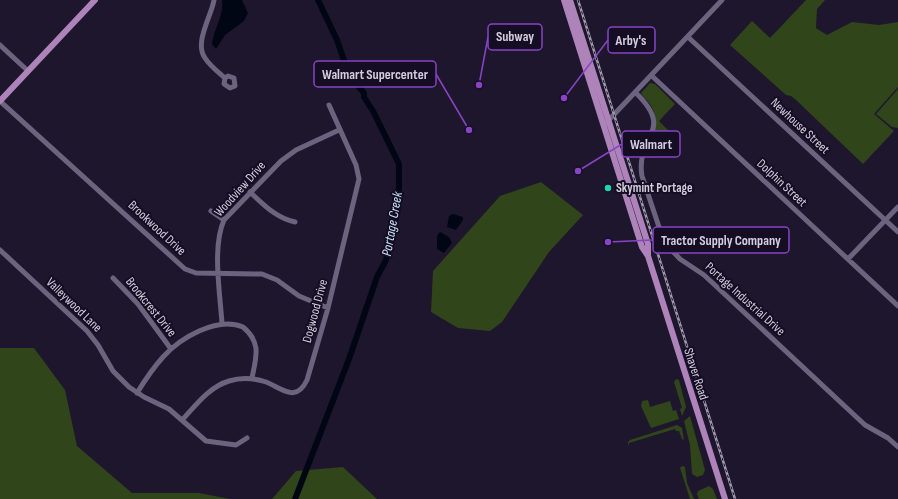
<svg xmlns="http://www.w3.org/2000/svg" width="898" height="499" viewBox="0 0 898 499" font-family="'Sofia Sans Condensed',sans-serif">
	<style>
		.green { fill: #30451a }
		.water { fill: #000614 }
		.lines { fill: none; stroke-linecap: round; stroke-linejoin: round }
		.river { stroke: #000614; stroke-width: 6 }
		.minor { stroke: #6c637f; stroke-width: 5 }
		.major { stroke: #ad83ba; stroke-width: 6 }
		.rail-casing { stroke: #a09aac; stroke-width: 2.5 }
		.rail { stroke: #150d23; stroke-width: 1; stroke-dasharray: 3; stroke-linecap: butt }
		.poi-dot { fill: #1cd5b1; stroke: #150d23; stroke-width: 1.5 }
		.labels { text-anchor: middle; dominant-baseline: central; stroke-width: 4; stroke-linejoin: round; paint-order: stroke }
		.street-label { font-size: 13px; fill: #d3cede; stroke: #150d23 }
		.poi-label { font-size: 13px; font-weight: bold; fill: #d3cede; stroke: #150d23; text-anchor: start }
		.water-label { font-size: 14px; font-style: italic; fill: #c7e4f9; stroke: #150d23 }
		.leader { fill: none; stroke: #8844c4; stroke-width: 1.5 }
		.callout-dot { fill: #8844c4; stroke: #150d23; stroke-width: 1.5 }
		.callout { fill: #150d23; stroke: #8844c4; stroke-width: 1.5 }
		.callout-label { font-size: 14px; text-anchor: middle; font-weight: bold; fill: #d3cede }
	</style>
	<rect width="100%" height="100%" fill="#1e162d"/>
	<!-- green -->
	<path class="green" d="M806 0H825L817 9 816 28 827 35 852 22 879 25 898 22V87L874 114 894 131 863 164 796 100 791 96 786 95 730 45 752 21 770 38Z
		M650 83 655 84 675 104 659 121 672 134 649 158 645 154C652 138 662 119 649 103 646 99 643 97 641 93Z
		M898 89V128L892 127 876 114Z
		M541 182 583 215 549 252 502 322 490 331 458 328 431 312 433 271 500 196Z
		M0 348H34L65 390 77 446 132 493H199L230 499H0Z
		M676 379 679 380 686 407 682 416 680 409 682 408 674 382Z
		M648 400 650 407 670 401 673 411 676 410 679 419 651 428 641 406 642 401Z
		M690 416 705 470 703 475 697 477 692 474 690 445 684 421Z
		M677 425 682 428 684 440 682 439 679 431H676L675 429 629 443 628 446V442L630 440Z
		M682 466 685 467 687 483 694 499H690L680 468Z
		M343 467 377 499H272L296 471Z
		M709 486 713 489 717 499H699L697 494 698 491Z"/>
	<!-- water -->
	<path class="water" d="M222 0H242L248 13 244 21 225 35 216 49 212 44C214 28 224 16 222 0Z
		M453 214 463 217V220L456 230 447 227 449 216Z
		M440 232 449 237 452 243 444 253 437 249V236Z"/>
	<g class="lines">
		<!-- river -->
		<path class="river" d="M295 499 349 359 377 277 386 260 396 217 399 187V164L373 111 364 97V93L354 81 346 66 337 40 318 0"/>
		<!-- minor -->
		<path class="minor" d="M214 0C211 17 194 43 205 58 210 66 218 72 225 78L228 76 234 78 235 86 230 88 224 84 225 78
			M688 37 898 232
			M0 45 28 71
			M652 76 898 306
			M636 93C676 132 635 136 642 176L664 242 680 259 704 275 865 425 888 438 898 447
			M0 101 185 269 196 273 262 274 277 280 299 296 328 308
			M606 123 722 0
			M250 192C264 205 276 218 295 222
			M211 211 224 220
			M0 250 87 331 98 345 113 371 129 387 144 397 169 409 206 441 236 445 247 438
			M848 259 898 207
			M113 278 138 304 171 349
			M222 323C220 293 212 247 224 220L281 161 296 150 339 130
			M137 393C145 380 153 368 163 357 180 338 217 316 243 327 262 343 256 357 252 378
			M182 420C196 405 209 387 229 381 242 377 254 378 266 382 283 389 296 403 307 380L328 308 359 179 356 165 329 105"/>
		<!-- major -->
		<path class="major" d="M564 0 642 247 648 256
			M570 0 648 244V256L725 499
			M0 101 95 0"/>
		<defs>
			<path id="rail" d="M578 0 735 499"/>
		</defs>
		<!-- rail casing -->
		<use href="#rail" class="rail-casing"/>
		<!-- rail -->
		<use href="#rail" class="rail"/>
	</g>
	<!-- markers -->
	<circle class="poi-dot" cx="608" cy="188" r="4"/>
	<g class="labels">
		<!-- street labels -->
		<g class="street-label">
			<text transform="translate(800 126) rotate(43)">Newhouse Street</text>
			<text transform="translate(782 183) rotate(43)">Dolphin Street</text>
			<text transform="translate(240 189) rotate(-48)">Woodview Drive</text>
			<text transform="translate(157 228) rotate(43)">Brookwood Drive</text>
			<text transform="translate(745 299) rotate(42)">Portage Industrial Drive</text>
			<text transform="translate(74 305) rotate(44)">Valleywood Lane</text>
			<text transform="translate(151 307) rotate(51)">Brookcrest Drive</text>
			<text transform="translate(315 311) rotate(-75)">Dogwood Drive</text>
			<text transform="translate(696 374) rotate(72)">Shaver Road</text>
		</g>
		<!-- poi labels -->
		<g class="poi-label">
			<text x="616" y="188">Skymint Portage</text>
		</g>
		<!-- water labels -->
		<g class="water-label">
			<text transform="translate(392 224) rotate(-80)">Portage Creek</text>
		</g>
	</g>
	<!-- callouts -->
	<path class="leader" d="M479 85L488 37M564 98L608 40M469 130L436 74M578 171L622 144M608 242L653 240"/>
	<g class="callout-dot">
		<circle cx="479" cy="85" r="4"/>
		<circle cx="564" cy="98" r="4"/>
		<circle cx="469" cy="130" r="4"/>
		<circle cx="578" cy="171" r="4"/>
		<circle cx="608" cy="242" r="4"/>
	</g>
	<g class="callout">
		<rect x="488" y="24" width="54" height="26" rx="4"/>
		<rect x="608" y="27" width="47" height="26" rx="4"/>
		<rect x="314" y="61" width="122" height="26" rx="4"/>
		<rect x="622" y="131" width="58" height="26" rx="4"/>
		<rect x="653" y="227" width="136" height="26" rx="4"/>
	</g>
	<g class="callout-label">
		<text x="515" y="41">Subway</text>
		<text x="631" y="45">Arby's</text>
		<text x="375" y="79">Walmart Supercenter</text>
		<text x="651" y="149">Walmart</text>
		<text x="721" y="245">Tractor Supply Company</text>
	</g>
</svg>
